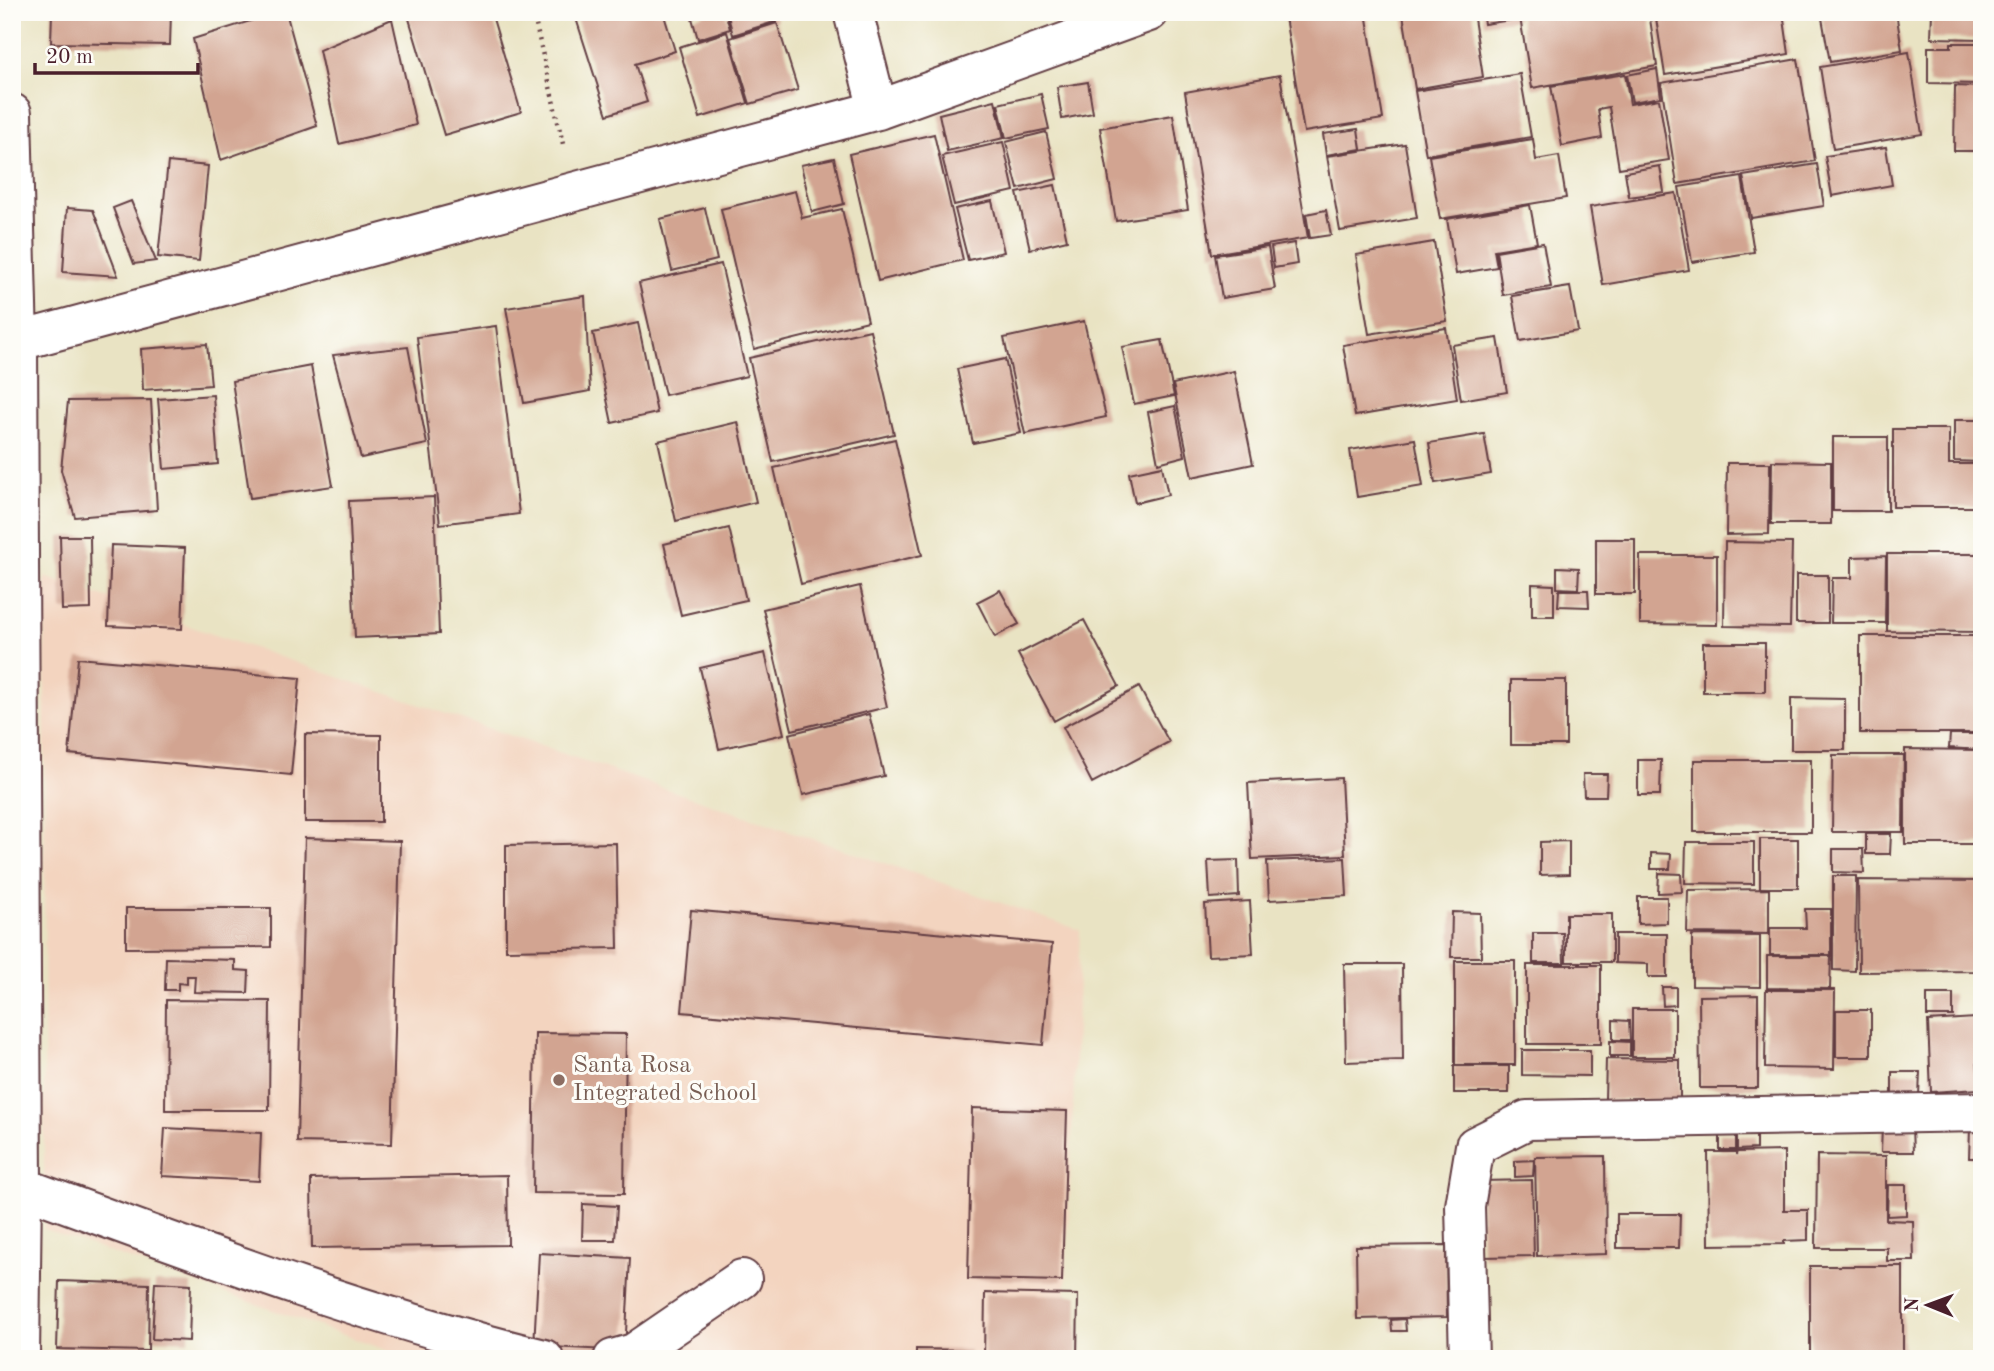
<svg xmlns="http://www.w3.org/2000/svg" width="1994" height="1371" viewBox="0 0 1994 1371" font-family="'Old Standard TT',serif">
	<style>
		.built { fill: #f3d4bf }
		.building { fill: #d2a491 }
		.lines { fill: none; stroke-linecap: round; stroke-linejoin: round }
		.minor-casing { stroke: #623c42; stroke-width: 42 }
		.path { stroke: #623c42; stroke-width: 4.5; stroke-dasharray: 2 5; stroke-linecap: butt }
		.minor { stroke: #fff; stroke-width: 38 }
		.education-dot { fill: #8d6e63; stroke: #fdfcf7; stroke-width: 2.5 }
		.labels { text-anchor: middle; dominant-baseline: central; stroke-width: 6; stroke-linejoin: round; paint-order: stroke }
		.education-label { font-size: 24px; fill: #785e54; stroke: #fdfcf7; text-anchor: start }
	</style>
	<rect width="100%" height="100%" fill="#fdfcf7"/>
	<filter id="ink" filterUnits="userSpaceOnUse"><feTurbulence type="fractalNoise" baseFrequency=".0143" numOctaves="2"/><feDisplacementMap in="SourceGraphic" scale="14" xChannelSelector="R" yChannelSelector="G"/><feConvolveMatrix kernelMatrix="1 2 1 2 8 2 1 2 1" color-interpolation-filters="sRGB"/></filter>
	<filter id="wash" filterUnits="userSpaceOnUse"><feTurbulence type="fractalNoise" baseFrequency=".00686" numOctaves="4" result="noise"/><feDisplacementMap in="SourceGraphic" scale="28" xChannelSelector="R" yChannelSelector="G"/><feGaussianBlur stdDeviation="1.57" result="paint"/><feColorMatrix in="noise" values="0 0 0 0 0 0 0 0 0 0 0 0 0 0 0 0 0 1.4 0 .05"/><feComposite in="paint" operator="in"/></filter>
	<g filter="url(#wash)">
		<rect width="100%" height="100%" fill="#e9e3c3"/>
		<!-- built -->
		<path class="built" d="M45 577 1080 930 1063 1359H411L44 1229Z"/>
		<g id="blocks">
			<!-- building -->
			<path class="building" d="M52 12H171L170 45 51 43Z
				M279 12H286L317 126 221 160 193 39Z
				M407 12H491L521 112 444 135Z
				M574 12H663L675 51 635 64 647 102 607 115Z
				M711 12H725L730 29 698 39 692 18Z
				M727 12H775L777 21 733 35Z
				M1315 12H1366L1383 119 1304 132 1285 17Z
				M1414 12H1473L1483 77 1415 89 1403 14Z
				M1482 12H1517L1518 19 1484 24Z
				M1519 12H1649L1657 66 1532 88Z
				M1655 12H1783L1789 54 1665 75Z
				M1855 12H1896L1902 50 1830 62 1822 18Z
				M1932 12H1982V39L1931 38Z
				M392 19 416 125 339 144 319 50Z
				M777 23 798 90 750 104 730 38Z
				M727 32 748 103 700 118 679 47Z
				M1951 43H1982V84L1928 83V47H1951Z
				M1909 52 1922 134 1833 149 1820 67Z
				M1798 59 1815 161 1677 184 1661 83Z
				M1657 69 1661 97 1632 102 1627 75Z
				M1520 74 1531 137 1426 155 1415 91Z
				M1625 74 1630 104 1659 99 1669 160 1619 168 1609 107 1598 109 1602 138 1562 146 1551 86Z
				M1280 75 1308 238 1212 254 1185 92Z
				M1088 82 1093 113 1062 119 1057 87Z
				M1955 86 1982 87V151H1954Z
				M1041 94 1049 129 1006 138 998 104Z
				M995 100 1004 138 947 151 939 114Z
				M1173 115 1188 210 1116 221 1100 128Z
				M1358 129 1361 149 1326 155 1323 134Z
				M1046 132 1057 179 1018 189 1006 142Z
				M934 134 963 260 878 281 849 154Z
				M1533 139 1536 160 1559 156 1566 198 1440 219 1429 156Z
				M1003 142 1014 191 954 205 942 156Z
				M1405 144 1417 218 1340 231 1327 156Z
				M1886 147 1892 185 1832 196 1825 156Z
				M834 158 844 204 812 212 801 165Z
				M168 162 208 166 199 261 158 257Z
				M1817 164 1824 206 1751 218 1743 176Z
				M1660 166 1664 192 1629 197 1625 172Z
				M1742 177 1754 252 1692 262 1679 187Z
				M1055 185 1067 240 1030 249 1017 193Z
				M795 191 802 218 842 209 868 321 754 349 721 209Z
				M1676 193 1689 270 1603 285 1590 207Z
				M131 201 156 261 134 264 113 208Z
				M992 201 1004 252 968 260 955 209Z
				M1530 205 1537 243 1494 250 1497 267 1456 274 1447 219Z
				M67 208 93 210 118 276 63 272Z
				M705 208 717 260 672 271 660 219Z
				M1326 210 1331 235 1310 238 1306 214Z
				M1434 242 1447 321 1369 334 1356 255Z
				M1294 243 1297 264 1274 268 1271 247Z
				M1543 243 1551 287 1503 295 1496 251Z
				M1268 247 1275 289 1222 298 1215 255Z
				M721 264 747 376 665 395 639 283Z
				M1570 287 1578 331 1520 341 1512 296Z
				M585 296 590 391 524 403 506 308Z
				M1084 321 1106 417 1025 434 1004 338Z
				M638 323 657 413 612 423 593 333Z
				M496 326 519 514 440 524 417 337Z
				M1446 328 1457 399 1355 416 1343 345Z
				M870 330 894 434 773 462 749 358Z
				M1498 338 1507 392 1461 400 1452 345Z
				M1162 340 1174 396 1134 404 1122 347Z
				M207 344 211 385 143 390 141 349Z
				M408 347 427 444 361 458 333 355Z
				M1005 359 1021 433 973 443 957 369Z
				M311 366 333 486 250 498 232 381Z
				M1234 371 1253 464 1192 477 1173 384Z
				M213 395 218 464 164 469 158 399Z
				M151 400 157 510 75 517 61 470 68 401Z
				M1175 406 1185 456 1158 463 1148 412Z
				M1954 420H1982V462L1954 461Z
				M738 422 756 502 676 521 658 441Z
				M1893 429H1949V464H1982V507H1893Z
				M1484 434 1491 474 1435 483 1429 443Z
				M1833 437H1888V511H1833Z
				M895 439 922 555 801 584 774 468Z
				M1415 439 1423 486 1357 497 1350 450Z
				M1772 461 1831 462V524H1771Z
				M1727 463H1770L1769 534 1726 535Z
				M1162 466 1168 495 1135 503 1129 473Z
				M434 497 439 634 355 638 349 501Z
				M729 528 746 600 681 615 664 544Z
				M60 536H90L91 609 62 610Z
				M1596 539H1635V594H1596Z
				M1725 542 1792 543 1790 627 1724 626Z
				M111 545 185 548 182 629 108 626Z
				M1887 554H1982V632L1887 631Z
				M1640 555H1717V625L1640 624Z
				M1886 556 1885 623H1831L1832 578H1852V557Z
				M1557 567 1579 568 1578 589 1557 588Z
				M1796 575H1828V623H1796Z
				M1532 584 1554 585V616H1532Z
				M860 586 887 707 792 730 763 609Z
				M1000 590 1019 624 995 637 977 602Z
				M1559 590H1588L1589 607 1558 606Z
				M1084 620 1119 686 1054 721 1018 654Z
				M1860 636H1982V733H1860Z
				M1703 643H1765V692H1703Z
				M765 653 784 734 719 749 700 668Z
				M78 658 300 678 291 775 69 754Z
				M1511 680H1566V745H1511Z
				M1139 687 1169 742 1092 783 1063 727Z
				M1791 698 1845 699V750H1791Z
				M869 714 884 776 803 795 789 734Z
				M305 734 381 735V822H305Z
				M1950 734H1982V844H1905V749L1979 750 1949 748Z
				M1833 755H1904L1903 832H1832Z
				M1638 760H1661L1660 795H1638Z
				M1694 760H1811V832H1694Z
				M1583 774H1607L1606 796H1584Z
				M1341 778 1345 855 1252 859 1248 783Z
				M1866 834H1891L1890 854H1866Z
				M305 838 400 841 392 1144 297 1142Z
				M1760 839H1798V888H1760Z
				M1569 841V874L1540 875V842Z
				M1686 842H1754V884L1685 883Z
				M616 843 618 948 506 950V845Z
				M1833 849H1863L1864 873 1833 872Z
				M1651 853 1671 854 1670 869H1651Z
				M1345 858 1347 896 1269 900 1267 861Z
				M1238 860 1239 896 1210 898 1208 861Z
				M1659 873 1681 874 1682 892 1658 893Z
				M1833 876H1856L1855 971 1833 970Z
				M1858 880 1982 881V971L1859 972Z
				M1769 889V934L1687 933 1688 890Z
				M1638 897H1667V923L1638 924Z
				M1250 901 1253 954 1208 956 1205 904Z
				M126 908H271V947L126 948Z
				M1805 909H1831V955H1770V928H1806Z
				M691 910 1052 944 1043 1045 682 1012Z
				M1452 912 1480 913 1481 957H1451Z
				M1566 914H1612V962H1566Z
				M1533 933H1563L1564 963H1533Z
				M1615 934H1667V977H1648V964L1615 963Z
				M1692 935 1760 936V987L1692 986Z
				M1767 956H1831L1830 989 1767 988Z
				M166 958 235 960V970L249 971 248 993 194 992 195 976H187V984L178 983V990H165Z
				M1455 961H1515V1065H1455Z
				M1344 964H1402L1403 1060 1346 1062Z
				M1527 965H1601V1044H1527Z
				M1662 987H1676V1005L1663 1006Z
				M1766 990H1835L1834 1069 1765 1068Z
				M1927 994H1953V1016H1927Z
				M1758 995V1088H1700L1699 996Z
				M166 1000 270 1001 269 1110H165Z
				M1632 1009H1675V1057H1632Z
				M1836 1010H1871V1057H1836Z
				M1975 1018 1979 1089 1931 1092 1928 1021Z
				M1613 1020 1629 1021 1630 1040H1613Z
				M535 1033 626 1034 624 1194 533 1193Z
				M1610 1041 1630 1042V1056H1610Z
				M1522 1050H1590V1076L1522 1075Z
				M1606 1059 1680 1060V1101L1605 1100Z
				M1454 1066H1509V1093H1454Z
				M1892 1072H1920L1919 1096 1892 1097Z
				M972 1108 1067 1111 1062 1281 968 1279Z
				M1912 1127 1913 1152H1881L1882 1128Z
				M165 1128 261 1133 259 1181 162 1176Z
				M1970 1129H1982V1158H1969Z
				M1720 1134H1736V1150H1720Z
				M1737 1136H1756V1149L1737 1150Z
				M1784 1151V1210H1808V1240L1784 1241V1244L1709 1245 1708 1152H1736V1155L1737 1152Z
				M1817 1155 1886 1156V1220L1913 1221 1914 1261H1887V1248H1816Z
				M1605 1156 1606 1254 1537 1256 1535 1157Z
				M1534 1160 1533 1176 1515 1177V1161Z
				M507 1175 508 1245 312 1248 311 1179Z
				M1532 1180 1534 1256 1482 1257 1480 1181Z
				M1888 1185H1906V1215L1887 1216Z
				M583 1204 617 1206 615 1240H582Z
				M1617 1214H1680L1679 1248H1617Z
				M1978 1214H1982V1246H1977Z
				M1446 1245 1447 1317 1357 1319 1356 1246Z
				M539 1253 630 1258 625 1351 534 1346Z
				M1810 1266H1903V1359H1810Z
				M59 1281 149 1284 148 1351 57 1349Z
				M155 1282 191 1284 189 1341 152 1339Z
				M985 1293 1078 1295 1077 1359H984Z
				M1405 1319 1406 1331H1392L1391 1320Z
				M916 1349 970 1350V1359H916Z"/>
		</g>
	</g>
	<g filter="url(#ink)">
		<use href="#blocks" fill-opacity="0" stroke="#623c42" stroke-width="2"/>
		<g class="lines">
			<defs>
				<path id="minor" d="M853 12 878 110
					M12 113 18 343 22 1187 20 1359
					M12 343 878 110 1149 12
					M22 1187C193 1250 367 1316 544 1359
					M613 1359 634 1353 742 1279
					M1469 1359 1465 1206 1475 1146 1527 1120 1982 1112"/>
			</defs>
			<!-- minor casing -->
			<use href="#minor" class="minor-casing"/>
			<!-- path -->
			<path class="path" d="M533 12 563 144"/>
			<!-- minor -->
			<use href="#minor" class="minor"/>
		</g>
	</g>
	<!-- markers -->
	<circle class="education-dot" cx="559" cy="1080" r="7"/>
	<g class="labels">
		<!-- education labels -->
		<g class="education-label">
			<text x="573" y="1066">Santa Rosa<tspan x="573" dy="28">Integrated School</tspan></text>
		</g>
	</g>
	<!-- margin -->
	<rect width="1994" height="1371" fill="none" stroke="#fdfcf7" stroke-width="42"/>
	<!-- north arrow -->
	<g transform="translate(1928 1305) rotate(271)" stroke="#fdfcf7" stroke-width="5" paint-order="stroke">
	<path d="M0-5L12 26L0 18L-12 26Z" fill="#4a1f2b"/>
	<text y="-10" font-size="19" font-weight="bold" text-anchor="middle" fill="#4a1f2b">N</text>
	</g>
	<!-- scale -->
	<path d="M35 63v10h163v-10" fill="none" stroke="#4a1f2b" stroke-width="3.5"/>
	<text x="46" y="63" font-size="21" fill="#4a1f2b" stroke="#fdfcf7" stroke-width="5" paint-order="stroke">20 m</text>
</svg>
